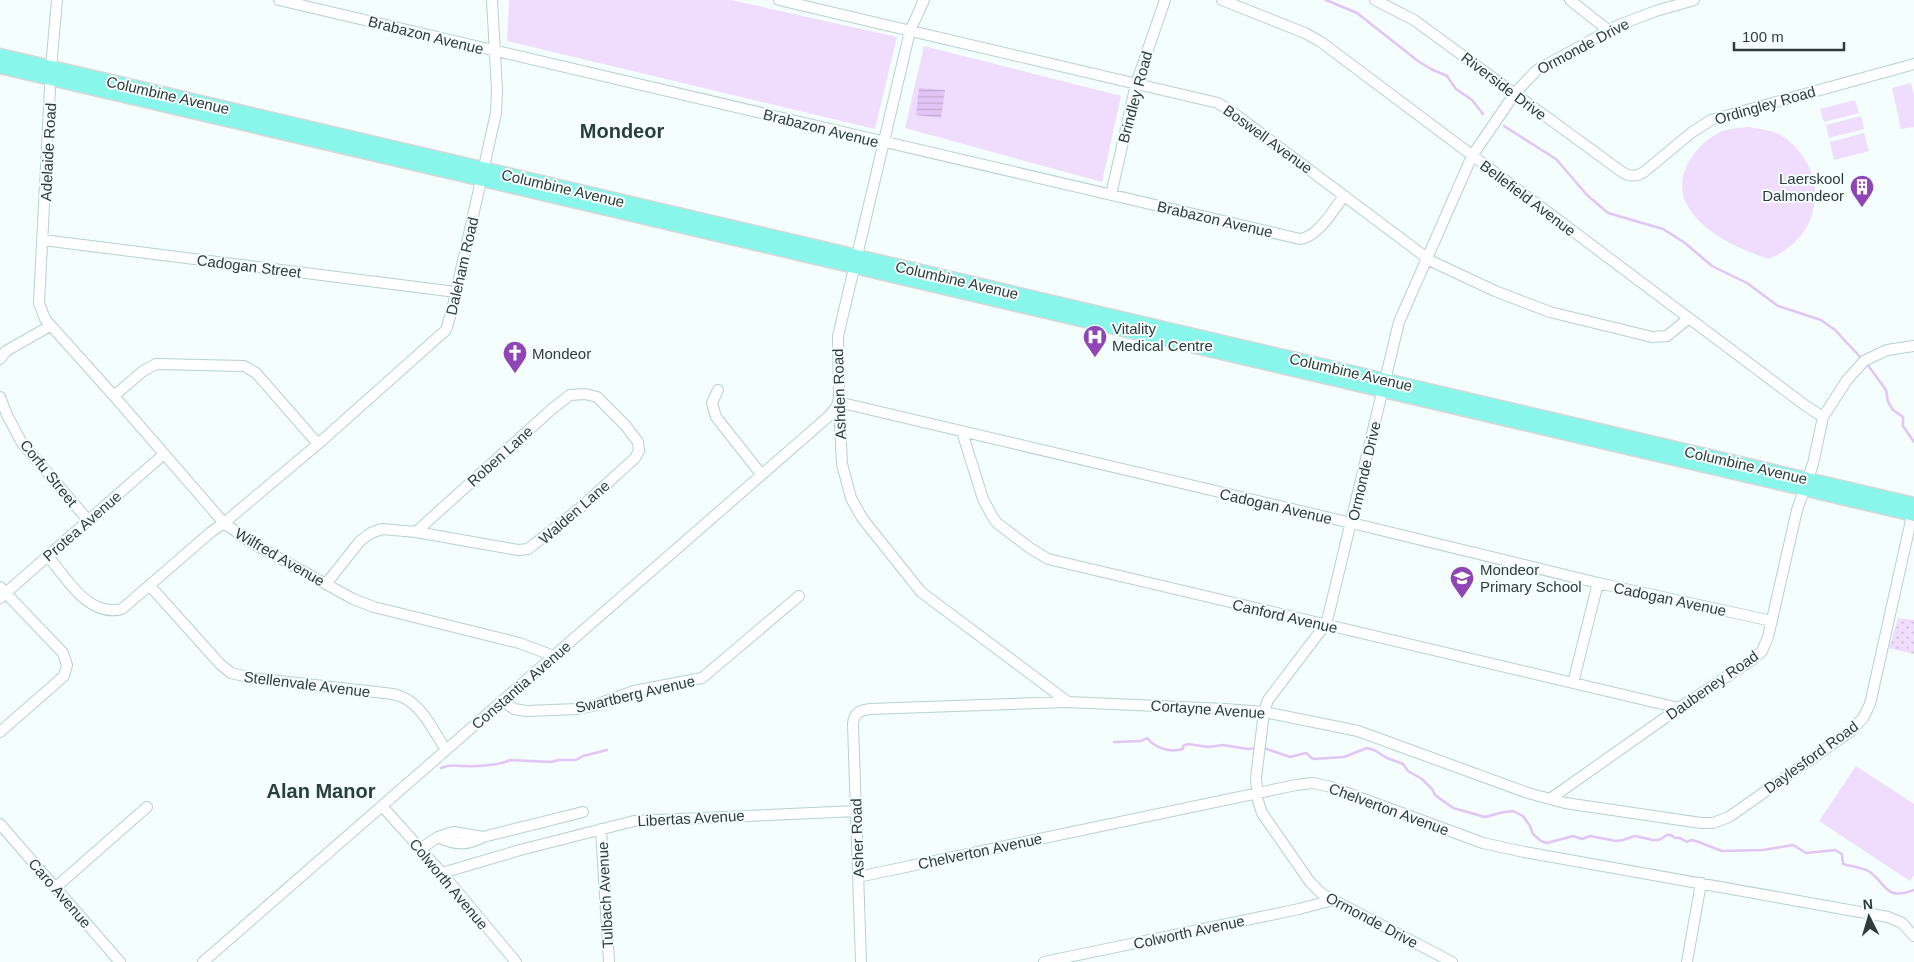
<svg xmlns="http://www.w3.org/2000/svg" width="1914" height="962" viewBox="0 0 1914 962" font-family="Helvetica,sans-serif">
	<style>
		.park { fill: url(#park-dots) }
		.pitch { fill: #f0dcfc }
		.water { fill: url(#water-rules) }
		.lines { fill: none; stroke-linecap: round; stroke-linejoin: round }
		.stream { stroke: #e3c4f6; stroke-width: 2.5 }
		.minor-casing { stroke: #b7d2ce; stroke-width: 12 }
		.major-casing { stroke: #d6d8d8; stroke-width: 15 }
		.minor { stroke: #fff; stroke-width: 10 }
		.major { stroke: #89f6ec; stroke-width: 12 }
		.labels { text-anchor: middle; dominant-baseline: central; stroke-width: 4; stroke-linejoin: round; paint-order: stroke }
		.street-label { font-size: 15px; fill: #313c3a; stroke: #f3fefd }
		.poi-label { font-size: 15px; fill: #313c3a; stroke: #f3fefd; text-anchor: start }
		.district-label { font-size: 20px; font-weight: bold; fill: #283f3c; stroke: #f3fefd }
	</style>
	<defs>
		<pattern id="park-dots" width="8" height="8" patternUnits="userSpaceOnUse" patternTransform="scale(1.25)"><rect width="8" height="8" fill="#f0dcfc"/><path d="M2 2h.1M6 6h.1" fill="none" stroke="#cebed9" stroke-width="1.8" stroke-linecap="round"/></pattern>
		<pattern id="water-rules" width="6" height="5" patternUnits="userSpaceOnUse" patternTransform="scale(1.25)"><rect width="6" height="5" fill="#e3c4f6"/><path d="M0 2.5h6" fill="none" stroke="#c3a9d4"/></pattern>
	</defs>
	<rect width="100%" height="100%" fill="#f3fefd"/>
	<!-- park -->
	<path class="park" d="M1898 618 1914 620V654L1889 648Z"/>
	<!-- pitch -->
	<path class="pitch" d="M509 0H731L897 37 875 129 507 41Z
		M924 46 1121 96 1102 182 905 128Z
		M1911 83 1914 96V127L1901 129 1892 88Z
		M1855 100 1859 113 1824 122 1820 109Z
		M1861 116 1864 129 1829 138 1826 125Z
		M1749 127C1759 129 1773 130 1782 136 1832 169 1824 238 1768 259 1740 249 1706 235 1689 208 1669 179 1696 140 1726 130 1733 128 1742 128 1749 127Z
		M1864 133 1869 151 1834 160 1830 142Z
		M1856 766 1914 804V875L1910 881 1819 821Z"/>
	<!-- water -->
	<path class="water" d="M919 88 945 90 941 118 916 115Z"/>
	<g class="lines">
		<!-- stream -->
		<path class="stream" d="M1326 0 1357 13 1418 61 1431 69 1447 76 1456 89 1472 100 1483 114
			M1504 126 1556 159 1587 195 1608 213 1663 229 1685 243 1712 266 1747 283 1778 306 1821 320 1835 330 1863 360
			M1867 364 1886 390 1888 402 1893 410 1903 417V426L1914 442
			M1114 742 1141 741 1147 738C1155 748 1170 753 1183 749V746L1188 744 1208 747 1223 745 1248 749 1256 748
			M1264 748 1290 757 1306 753 1313 759 1344 757 1367 748 1374 750 1387 758 1403 764 1408 771 1422 779 1432 789 1435 795 1453 808 1485 817 1504 812 1513 811 1523 816 1530 826 1533 834 1541 841 1547 843 1573 836 1582 839 1590 836 1616 841 1623 840 1635 836 1653 840H1659L1667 835H1671L1675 838H1680L1687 842 1691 840 1696 841 1722 851 1763 850 1793 845 1806 853 1835 850 1842 854 1843 864C1852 867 1863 867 1870 872 1887 885 1886 901 1914 890
			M441 768C450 764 454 766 464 766 476 767 500 765 510 760L551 762 559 760H576L583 756 607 750"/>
		<defs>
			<path id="minor" d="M57 0 51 68 39 303 45 319 114 396 224 523 252 543 353 599 374 607 519 643 554 656
				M279 0 1300 239C1318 237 1334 209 1344 196
				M779 0 1218 103 1235 114 1431 261 1495 291 1550 312 1652 337 1667 336 1689 318
				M924 0 910 31 838 336 839 398 837 406 840 425 842 464 851 498 862 518 921 592 1068 702
				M1222 0 1305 33 1321 42 1806 406 1823 417
				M1375 0 1414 20 1622 172C1630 177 1636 177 1644 172L1691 133 1711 120 1914 64
				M1570 0 1608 30
				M1111 195 1136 84 1165 0
				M43 240 456 292
				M0 359 6 351 50 326
				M718 390 712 403 716 417 761 474
				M114 396 143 371 156 364 244 366 256 373 318 444
				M0 397 7 415 22 443 88 520
				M838 402 1364 526 1598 583 1772 621
				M962 432 983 499 992 516 997 523 1030 548 1048 559 1679 708
				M48 556C66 578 89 618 122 609L211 532 224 523 318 444 446 330 452 310 496 113 497 90 492 0
				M326 584 360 541 371 533 382 529 416 532 518 550 528 549 579 509 635 458 639 451 638 442 625 425 597 397 585 394 570 395 552 409 416 532
				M150 586 220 664 231 673 253 678 393 694C420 699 432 729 446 750
				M0 587 63 653 67 665 64 676 0 732
				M0 598 164 454
				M1573 683 1598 583
				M503 701 514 709 526 711 578 709 592 706 634 691 702 678 799 596
				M1550 799 1679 708 1752 660 1762 651 1768 637 1797 510 1813 464 1823 417 1847 380 1864 361 1887 350 1914 346
				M382 806 442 873 516 962
				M0 824 120 962
				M601 829 609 962
				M438 837C455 845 467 846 483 837
				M420 849 438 837 453 832 483 837 583 812
				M442 873 520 850 634 821 857 811
				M858 877 1296 785 1313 783 1331 787 1483 843 1524 852 1888 917 1902 923 1914 936
				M56 887 147 807
				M203 962 829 416 837 406
				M861 962 853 724C854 713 860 710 870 709L1068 702 1225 709 1264 712 1358 731 1528 793 1565 803 1701 823H1713L1729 817 1851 731 1863 718 1870 704 1914 507
				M1044 962 1299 909 1333 900
				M1452 962 1322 894 1310 882 1262 813 1258 801 1256 778 1264 712 1268 700 1325 625 1328 617 1399 322 1472 156 1515 93 1537 70 1619 25 1656 11 1694 0
				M1687 962 1701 883"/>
			<path id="major" d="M0 55 1914 504
				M0 67 1914 515"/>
		</defs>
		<!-- minor casing -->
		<use href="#minor" class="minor-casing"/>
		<!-- major casing -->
		<use href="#major" class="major-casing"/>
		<!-- minor -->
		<use href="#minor" class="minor"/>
		<!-- major -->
		<use href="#major" class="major"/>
	</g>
	<!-- icons -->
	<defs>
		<symbol id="building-pin" viewBox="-11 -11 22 30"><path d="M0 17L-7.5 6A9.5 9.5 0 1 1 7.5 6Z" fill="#9045b6" stroke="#f3fefd"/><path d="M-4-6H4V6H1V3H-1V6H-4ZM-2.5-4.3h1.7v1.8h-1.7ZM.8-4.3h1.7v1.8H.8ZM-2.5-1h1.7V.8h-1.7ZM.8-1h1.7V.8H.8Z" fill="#fff"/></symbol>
		<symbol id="hospital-pin" viewBox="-11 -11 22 30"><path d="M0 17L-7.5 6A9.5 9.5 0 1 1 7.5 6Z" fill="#9045b6" stroke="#f3fefd"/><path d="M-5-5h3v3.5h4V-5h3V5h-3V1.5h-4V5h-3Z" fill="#fff"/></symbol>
		<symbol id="church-pin" viewBox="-11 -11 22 30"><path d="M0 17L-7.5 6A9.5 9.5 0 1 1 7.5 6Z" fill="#9045b6" stroke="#f3fefd"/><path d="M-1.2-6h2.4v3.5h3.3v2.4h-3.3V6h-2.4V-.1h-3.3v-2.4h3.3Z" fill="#fff"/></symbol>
		<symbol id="school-pin" viewBox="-11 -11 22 30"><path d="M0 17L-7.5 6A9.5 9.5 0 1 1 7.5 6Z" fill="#9045b6" stroke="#f3fefd"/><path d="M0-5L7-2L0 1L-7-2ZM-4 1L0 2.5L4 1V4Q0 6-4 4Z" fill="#fff"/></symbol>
	</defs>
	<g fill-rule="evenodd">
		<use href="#building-pin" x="1848" y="173" width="28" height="38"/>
		<use href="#hospital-pin" x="1081" y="323" width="28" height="38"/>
		<use href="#church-pin" x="501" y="339" width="28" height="38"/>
		<use href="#school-pin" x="1448" y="564" width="28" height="38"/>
	</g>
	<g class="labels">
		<!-- street labels -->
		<g class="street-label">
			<text transform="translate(426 35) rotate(14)">Brabazon Avenue</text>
			<text transform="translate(1583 46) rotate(-28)">Ormonde Drive</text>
			<text transform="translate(1504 86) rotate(37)">Riverside Drive</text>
			<text transform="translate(168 95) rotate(13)">Columbine Avenue</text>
			<text transform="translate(1135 97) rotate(-75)">Brindley Road</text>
			<text transform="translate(1765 105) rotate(-16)">Ordingley Road</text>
			<text transform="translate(821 128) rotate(14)">Brabazon Avenue</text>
			<text transform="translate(1268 139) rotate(36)">Boswell Avenue</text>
			<text transform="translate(48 152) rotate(-87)">Adelaide Road</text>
			<text transform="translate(563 188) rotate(13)">Columbine Avenue</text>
			<text transform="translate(1528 198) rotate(37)">Bellefield Avenue</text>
			<text transform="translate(1215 219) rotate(13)">Brabazon Avenue</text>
			<text transform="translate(249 266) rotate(7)">Cadogan Street</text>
			<text transform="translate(462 266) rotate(-77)">Daleham Road</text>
			<text transform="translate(957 280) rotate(13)">Columbine Avenue</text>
			<text transform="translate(1351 372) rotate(13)">Columbine Avenue</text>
			<text transform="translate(839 394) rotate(-92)">Ashden Road</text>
			<text transform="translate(500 456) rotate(-42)">Roben Lane</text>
			<text transform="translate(1746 465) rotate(13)">Columbine Avenue</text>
			<text transform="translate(1364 471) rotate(-77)">Ormonde Drive</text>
			<text transform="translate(49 473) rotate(51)">Corfu Street</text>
			<text transform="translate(1276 506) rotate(13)">Cadogan Avenue</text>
			<text transform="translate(574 512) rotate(-41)">Walden Lane</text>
			<text transform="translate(82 526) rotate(-41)">Protea Avenue</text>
			<text transform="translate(280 557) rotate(30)">Wilfred Avenue</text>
			<text transform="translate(1670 599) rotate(12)">Cadogan Avenue</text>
			<text transform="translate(1285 616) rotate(13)">Canford Avenue</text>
			<text transform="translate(307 684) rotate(7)">Stellenvale Avenue</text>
			<text transform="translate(521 685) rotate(-41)">Constantia Avenue</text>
			<text transform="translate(1712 685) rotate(-35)">Daubeney Road</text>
			<text transform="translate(635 694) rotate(-13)">Swartberg Avenue</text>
			<text transform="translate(1208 709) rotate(4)">Cortayne Avenue</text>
			<text transform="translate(1811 757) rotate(-36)">Daylesford Road</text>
			<text transform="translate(1389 809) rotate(20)">Chelverton Avenue</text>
			<text transform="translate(691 818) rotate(-3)">Libertas Avenue</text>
			<text transform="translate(857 838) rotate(-92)">Asher Road</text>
			<text transform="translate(980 851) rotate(-12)">Chelverton Avenue</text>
			<text transform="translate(449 884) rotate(50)">Colworth Avenue</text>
			<text transform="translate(60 893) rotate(49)">Caro Avenue</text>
			<text transform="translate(605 895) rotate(-93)">Tulbach Avenue</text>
			<text transform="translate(1372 920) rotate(28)">Ormonde Drive</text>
			<text transform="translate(1189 932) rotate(-12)">Colworth Avenue</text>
		</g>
		<!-- poi labels -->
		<g class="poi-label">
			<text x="1844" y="178" text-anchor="end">Laerskool<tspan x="1844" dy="17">Dalmondeor</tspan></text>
			<text x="1112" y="328">Vitality<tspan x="1112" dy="17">Medical Centre</tspan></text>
			<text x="532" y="353">Mondeor</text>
			<text x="1480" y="569">Mondeor<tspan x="1480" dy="17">Primary School</tspan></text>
		</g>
		<!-- district labels -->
		<g class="district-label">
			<text x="622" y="131">Mondeor</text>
			<text x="321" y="791">Alan Manor</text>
		</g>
	</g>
	<!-- north arrow -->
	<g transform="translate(1869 917) rotate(355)" stroke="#f3fefd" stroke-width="4" paint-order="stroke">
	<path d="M0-4L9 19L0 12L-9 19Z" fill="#313c3a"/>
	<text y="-8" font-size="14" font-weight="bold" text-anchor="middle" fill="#313c3a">N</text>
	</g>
	<!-- scale -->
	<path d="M1734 42v8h110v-8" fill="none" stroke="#313c3a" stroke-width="2.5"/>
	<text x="1742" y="42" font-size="15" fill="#313c3a" stroke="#f3fefd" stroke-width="4" paint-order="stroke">100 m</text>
</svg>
